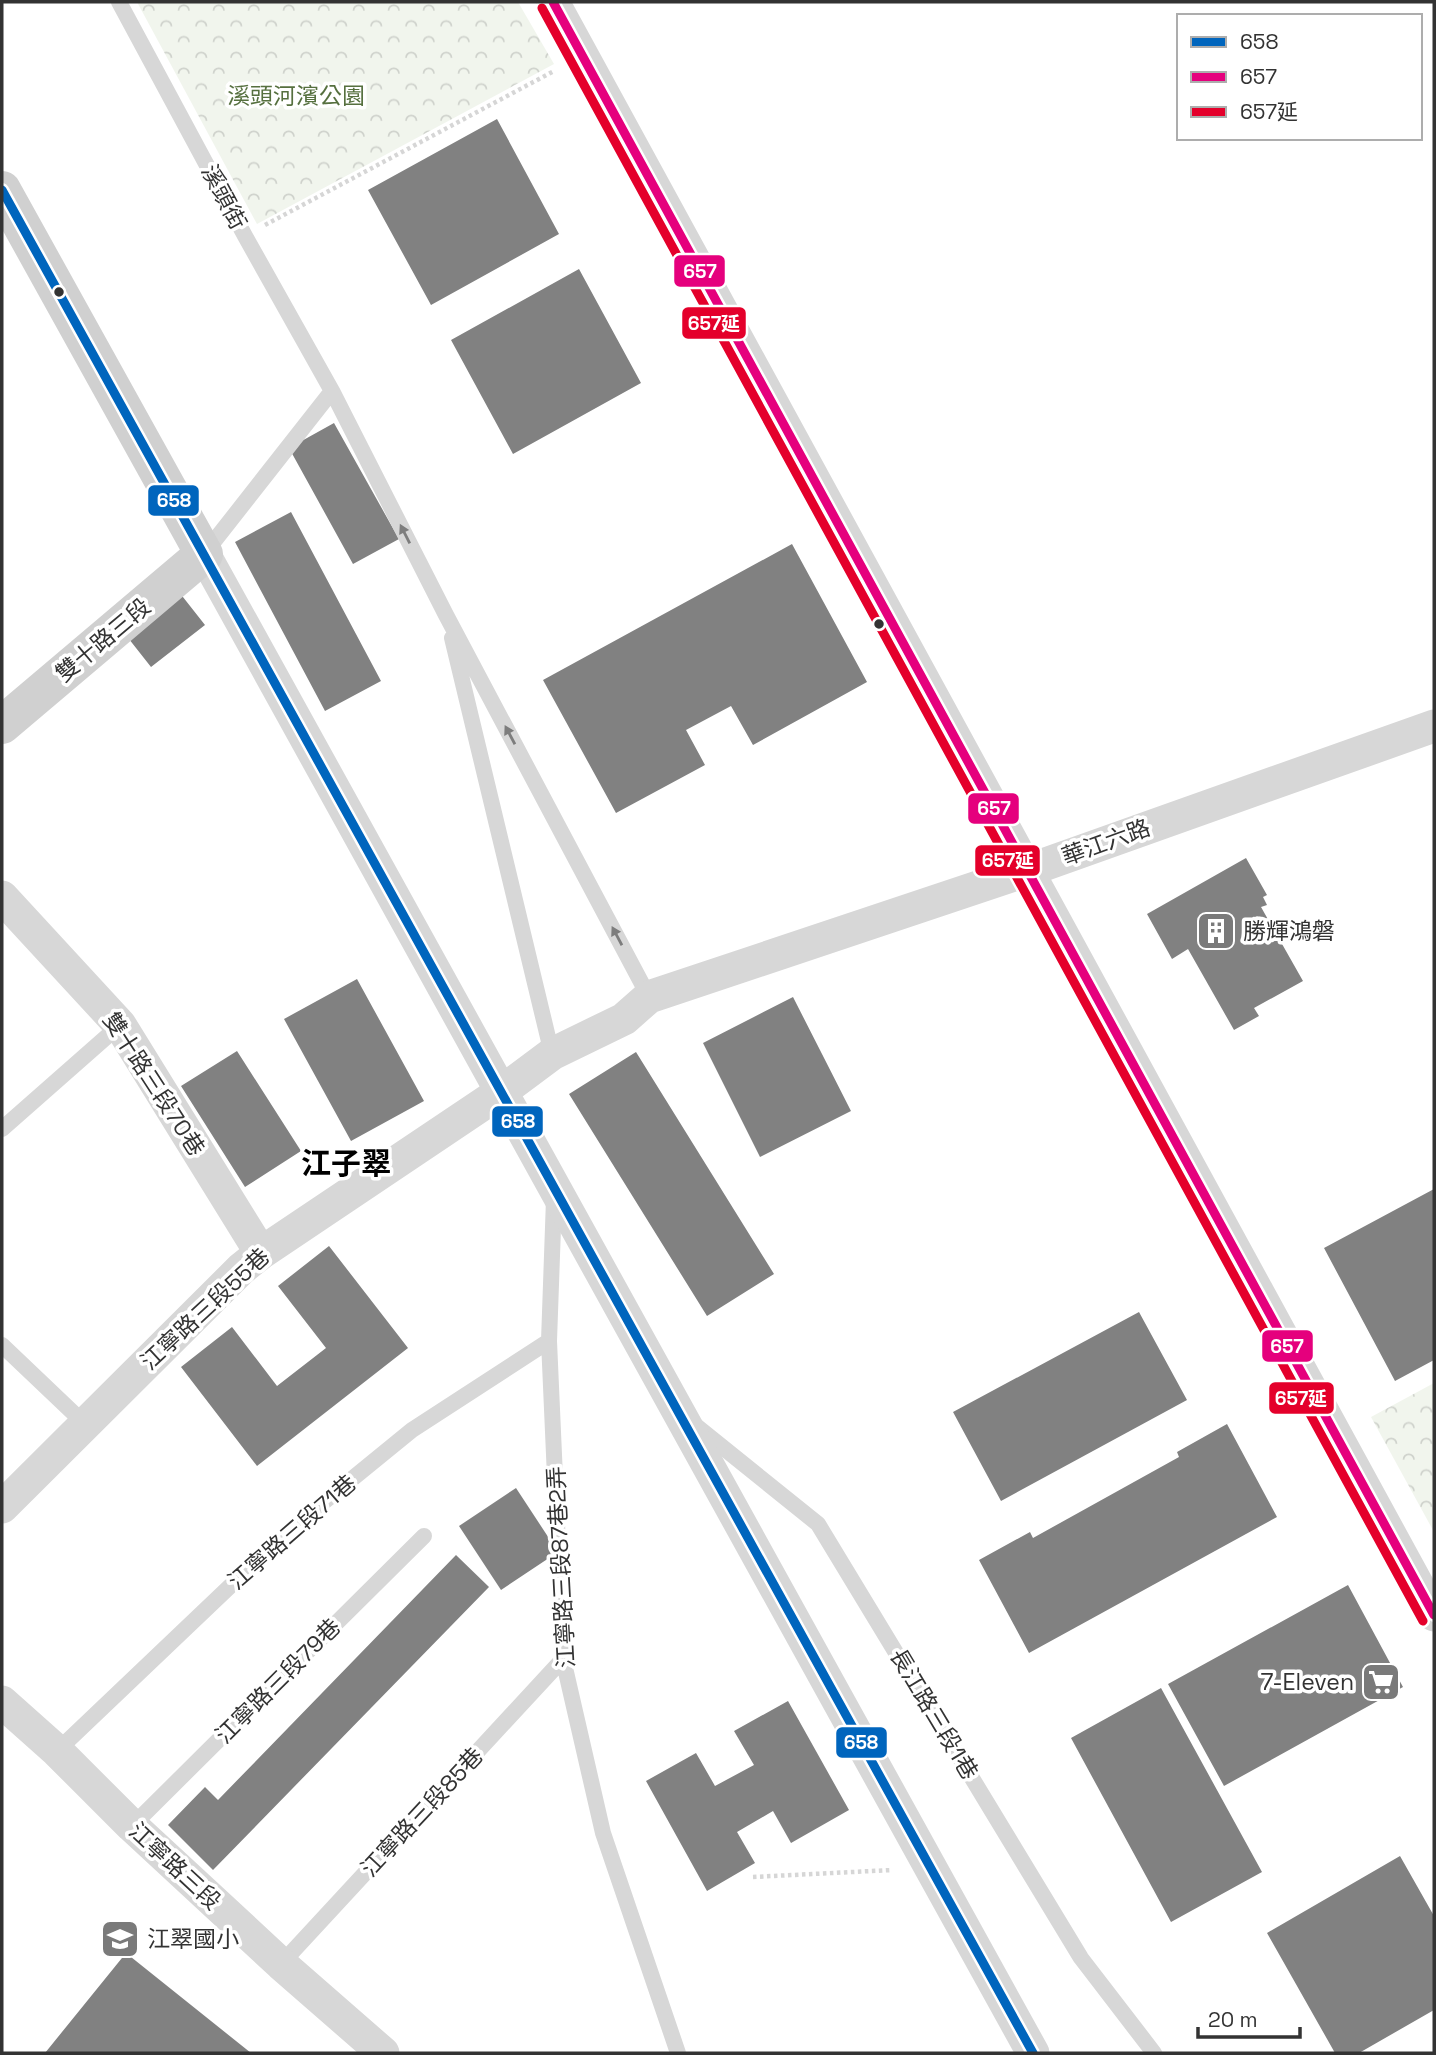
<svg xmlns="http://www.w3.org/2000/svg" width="1436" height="2055" viewBox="0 0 1436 2055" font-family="'Space Grotesk','Noto Sans TC',sans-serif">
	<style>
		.forest { fill: url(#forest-crowns) }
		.building { fill: #818181 }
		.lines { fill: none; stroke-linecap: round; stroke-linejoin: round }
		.path { stroke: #d6d6d6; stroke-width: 4.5; stroke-dasharray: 3.5 3.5; stroke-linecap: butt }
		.lane { stroke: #d7d7d7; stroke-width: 16 }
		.street { stroke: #d7d7d7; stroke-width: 33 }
		.secondary { stroke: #d0d0d0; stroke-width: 38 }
		.bus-1-casing { stroke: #fff; stroke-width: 14 }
		.bus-2-casing { stroke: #fff; stroke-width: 14 }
		.bus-3-casing { stroke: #fff; stroke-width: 14 }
		.bus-1 { stroke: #0065bd; stroke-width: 9 }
		.bus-2 { stroke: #e5007d; stroke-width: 9 }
		.bus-3 { stroke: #e4002b; stroke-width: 9 }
		.oneway { fill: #7d7d7d }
		.bus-dot { fill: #333; stroke: #fff; stroke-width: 2.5 }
		.labels { text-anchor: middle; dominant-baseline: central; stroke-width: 7; stroke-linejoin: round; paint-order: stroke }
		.park-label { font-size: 23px; fill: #56703f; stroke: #fff }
		.street-label { font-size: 23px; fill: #333; stroke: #fff }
		.poi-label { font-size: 23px; fill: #333; stroke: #fff; text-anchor: start }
		.district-label { font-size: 30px; font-weight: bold; fill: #000; stroke: #fff }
		.line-badge { stroke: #fff; stroke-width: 2.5 }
		.badge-label { font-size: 19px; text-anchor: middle; font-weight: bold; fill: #fff }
	</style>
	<defs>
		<pattern id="forest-crowns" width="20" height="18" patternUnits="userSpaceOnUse" patternTransform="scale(1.75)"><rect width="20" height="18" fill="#f1f5ed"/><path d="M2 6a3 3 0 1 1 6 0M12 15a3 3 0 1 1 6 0" fill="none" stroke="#cfd2cc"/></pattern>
	</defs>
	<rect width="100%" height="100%" fill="#fff"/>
	<!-- forest -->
	<path class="forest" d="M137 2H518L554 64 257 224Z
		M1434 1383V1532L1371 1417Z"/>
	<!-- building -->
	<path class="building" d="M497 119 559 234 431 305 368 190Z
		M579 269 641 383 513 454 451 340Z
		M334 423 399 539 353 564 289 448Z
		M291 512 381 681 325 711 235 542Z
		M792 544 867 682 753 745 731 706 686 730 705 765 616 813 543 680Z
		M179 592 205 625 151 667 125 634Z
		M1246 858 1267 895 1263 897 1267 905 1261 907 1303 981 1254 1008 1259 1016 1234 1030 1188 949 1172 959 1147 914Z
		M357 979 424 1101 351 1141 284 1019Z
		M793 997 851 1111 760 1157 703 1043Z
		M237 1051 301 1151 245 1187 181 1086Z
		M636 1052 774 1274 707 1316 569 1094Z
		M1434 1189V1360L1395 1381 1324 1248Z
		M329 1246 408 1348 257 1466 181 1367 232 1327 277 1386 326 1348 278 1286Z
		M1139 1312 1187 1400 1001 1501 953 1412Z
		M1227 1424 1277 1517 1029 1653 979 1560 1030 1532 1033 1538 1179 1457 1177 1452Z
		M516 1488 558 1552 501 1590 459 1526Z
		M456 1555 489 1587 213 1870 168 1825 205 1787 218 1800Z
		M1348 1585 1403 1687 1224 1786 1168 1684Z
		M1161 1688 1262 1872 1171 1922 1071 1738Z
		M788 1701 849 1810 791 1843 773 1811 737 1832 755 1863 707 1891 646 1781 696 1753 715 1786 754 1765 734 1731Z
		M1400 1856 1434 1916V2010L1359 2053H1335L1267 1933Z
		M126 1953 251 2053H45Z"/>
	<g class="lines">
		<!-- path -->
		<path class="path" d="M265 225 554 71
			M753 1877 892 1870"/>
		<!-- lane -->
		<path class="lane" d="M119 2 245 236 332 391 446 615 649 997
			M204 554 332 391
			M452 638 552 1054
			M2 1129 120 1025
			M554 1199 549 1341 563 1659 603 1833 678 2053
			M2 1345 86 1425
			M695 1425 818 1524 1081 1958 1154 2053
			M57 1751 287 1532 412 1430 549 1341
			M132 1826 424 1536
			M281 1964 563 1659"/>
		<!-- street -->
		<path class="street" d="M553 2 1434 1615
			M204 554 1033 2053
			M2 897 120 1025 261 1253
			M2 1507 241 1269 261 1253 501 1092 552 1054 624 1019 649 997 1029 870 1434 726
			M2 1702 57 1751 132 1826 281 1964 383 2053"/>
		<!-- secondary -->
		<path class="secondary" d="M2 190 204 554 2 725"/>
		<defs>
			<path id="bus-1" d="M2 190 1033 2053"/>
			<path id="bus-2" d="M553 2 1434 1615"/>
			<path id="bus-3" d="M542 8 1423 1621"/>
		</defs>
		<!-- bus-1 casing -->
		<use href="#bus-1" class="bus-1-casing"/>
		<!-- bus-2 casing -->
		<use href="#bus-2" class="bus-2-casing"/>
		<!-- bus-3 casing -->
		<use href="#bus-3" class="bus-3-casing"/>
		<!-- bus-1 -->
		<use href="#bus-1" class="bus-1"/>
		<!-- bus-2 -->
		<use href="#bus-2" class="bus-2"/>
		<!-- bus-3 -->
		<use href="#bus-3" class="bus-3"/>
	</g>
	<!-- one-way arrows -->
	<defs><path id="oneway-solid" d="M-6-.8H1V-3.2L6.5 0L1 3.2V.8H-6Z" transform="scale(1.75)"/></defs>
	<g class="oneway">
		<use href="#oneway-solid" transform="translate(405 534) rotate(-117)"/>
		<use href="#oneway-solid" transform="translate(510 735) rotate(-118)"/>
		<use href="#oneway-solid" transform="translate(617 936) rotate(-118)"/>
	</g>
	<!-- icons -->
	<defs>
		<symbol id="building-square" viewBox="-11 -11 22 22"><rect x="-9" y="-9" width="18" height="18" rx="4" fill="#7a7a7a" stroke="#fff"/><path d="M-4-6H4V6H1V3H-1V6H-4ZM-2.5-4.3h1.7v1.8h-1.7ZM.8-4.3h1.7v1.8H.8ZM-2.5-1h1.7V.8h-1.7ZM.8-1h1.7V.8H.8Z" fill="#fff"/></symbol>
		<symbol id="supermarket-square" viewBox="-11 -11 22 22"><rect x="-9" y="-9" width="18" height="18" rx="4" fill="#7a7a7a" stroke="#fff"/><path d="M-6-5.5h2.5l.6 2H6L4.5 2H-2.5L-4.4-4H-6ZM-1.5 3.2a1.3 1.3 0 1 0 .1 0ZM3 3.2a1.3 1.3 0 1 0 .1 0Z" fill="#fff"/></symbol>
		<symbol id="school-square" viewBox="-11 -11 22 22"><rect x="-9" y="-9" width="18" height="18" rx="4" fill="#7a7a7a" stroke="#fff"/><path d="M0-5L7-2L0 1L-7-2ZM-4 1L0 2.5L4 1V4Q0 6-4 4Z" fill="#fff"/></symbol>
	</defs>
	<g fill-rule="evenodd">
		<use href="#building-square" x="1194" y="909" width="44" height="44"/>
		<use href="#supermarket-square" x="1359" y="1660" width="44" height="44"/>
		<use href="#school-square" x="98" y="1917" width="44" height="44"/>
	</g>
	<!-- markers -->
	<g class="bus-dot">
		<circle cx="59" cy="292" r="6"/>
		<circle cx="879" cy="624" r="6"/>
	</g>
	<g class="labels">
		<!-- park labels -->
		<g class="park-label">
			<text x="296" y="96">溪頭河濱公園</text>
		</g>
		<!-- street labels -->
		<g class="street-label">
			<text transform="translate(224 197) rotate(62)">溪頭街</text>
			<text transform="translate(103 640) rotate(-40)">雙十路三段</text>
			<text transform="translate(1106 842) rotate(-20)">華江六路</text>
			<text transform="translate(154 1084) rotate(57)">雙十路三段70巷</text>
			<text transform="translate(205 1309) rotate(-43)">江寧路三段55巷</text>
			<text transform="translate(292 1532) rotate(-41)">江寧路三段71巷</text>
			<text transform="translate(561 1567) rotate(-93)">江寧路三段87巷2弄</text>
			<text transform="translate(278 1681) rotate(-45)">江寧路三段79巷</text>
			<text transform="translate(934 1714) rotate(59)">長江路三段1巷</text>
			<text transform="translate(422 1812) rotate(-47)">江寧路三段85巷</text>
			<text transform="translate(175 1866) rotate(43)">江寧路三段</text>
		</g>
		<!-- poi labels -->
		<g class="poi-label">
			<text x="1243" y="931">勝輝鴻磐</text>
			<text x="1354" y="1682" text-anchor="end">7-Eleven</text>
			<text x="147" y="1939">江翠國小</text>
		</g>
		<!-- district labels -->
		<g class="district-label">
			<text x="346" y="1163">江子翠</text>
		</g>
	</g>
	<g class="line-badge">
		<rect x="673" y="254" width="53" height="34" rx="7" fill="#e5007d"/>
		<rect x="681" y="306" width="66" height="34" rx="7" fill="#e4002b"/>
		<rect x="147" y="484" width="53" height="33" rx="7" fill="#0065bd"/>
		<rect x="967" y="792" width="53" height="33" rx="7" fill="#e5007d"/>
		<rect x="974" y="844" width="67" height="33" rx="7" fill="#e4002b"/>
		<rect x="491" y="1105" width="53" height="33" rx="7" fill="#0065bd"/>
		<rect x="1261" y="1329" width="53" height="34" rx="7" fill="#e5007d"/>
		<rect x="1268" y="1381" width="67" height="34" rx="7" fill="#e4002b"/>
		<rect x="835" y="1726" width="53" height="33" rx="7" fill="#0065bd"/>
	</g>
	<g class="badge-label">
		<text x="700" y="278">657</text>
		<text x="714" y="330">657延</text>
		<text x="174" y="507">658</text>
		<text x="994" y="815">657</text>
		<text x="1008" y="867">657延</text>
		<text x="518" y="1128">658</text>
		<text x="1287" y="1353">657</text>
		<text x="1301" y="1405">657延</text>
		<text x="861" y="1749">658</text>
	</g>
	<!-- border -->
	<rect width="1436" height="2055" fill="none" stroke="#333333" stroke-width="7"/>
	<!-- legend -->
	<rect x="1177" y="14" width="245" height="126" fill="#ffffff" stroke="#adadad" stroke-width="2"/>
	<rect x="1191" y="37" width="35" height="10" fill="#0065bd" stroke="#adadad" stroke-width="2"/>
	<text x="1240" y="49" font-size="21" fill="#333333">658</text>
	<rect x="1191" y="72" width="35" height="10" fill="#e5007d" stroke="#adadad" stroke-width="2"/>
	<text x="1240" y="84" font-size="21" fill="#333333">657</text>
	<rect x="1191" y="107" width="35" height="10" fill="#e4002b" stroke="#adadad" stroke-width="2"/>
	<text x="1240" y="119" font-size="21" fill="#333333">657延</text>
	<!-- scale -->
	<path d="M1198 2027v10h102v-10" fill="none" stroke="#333333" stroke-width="3.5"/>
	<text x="1208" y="2027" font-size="21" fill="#333333" stroke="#ffffff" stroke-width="5" paint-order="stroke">20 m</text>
</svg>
